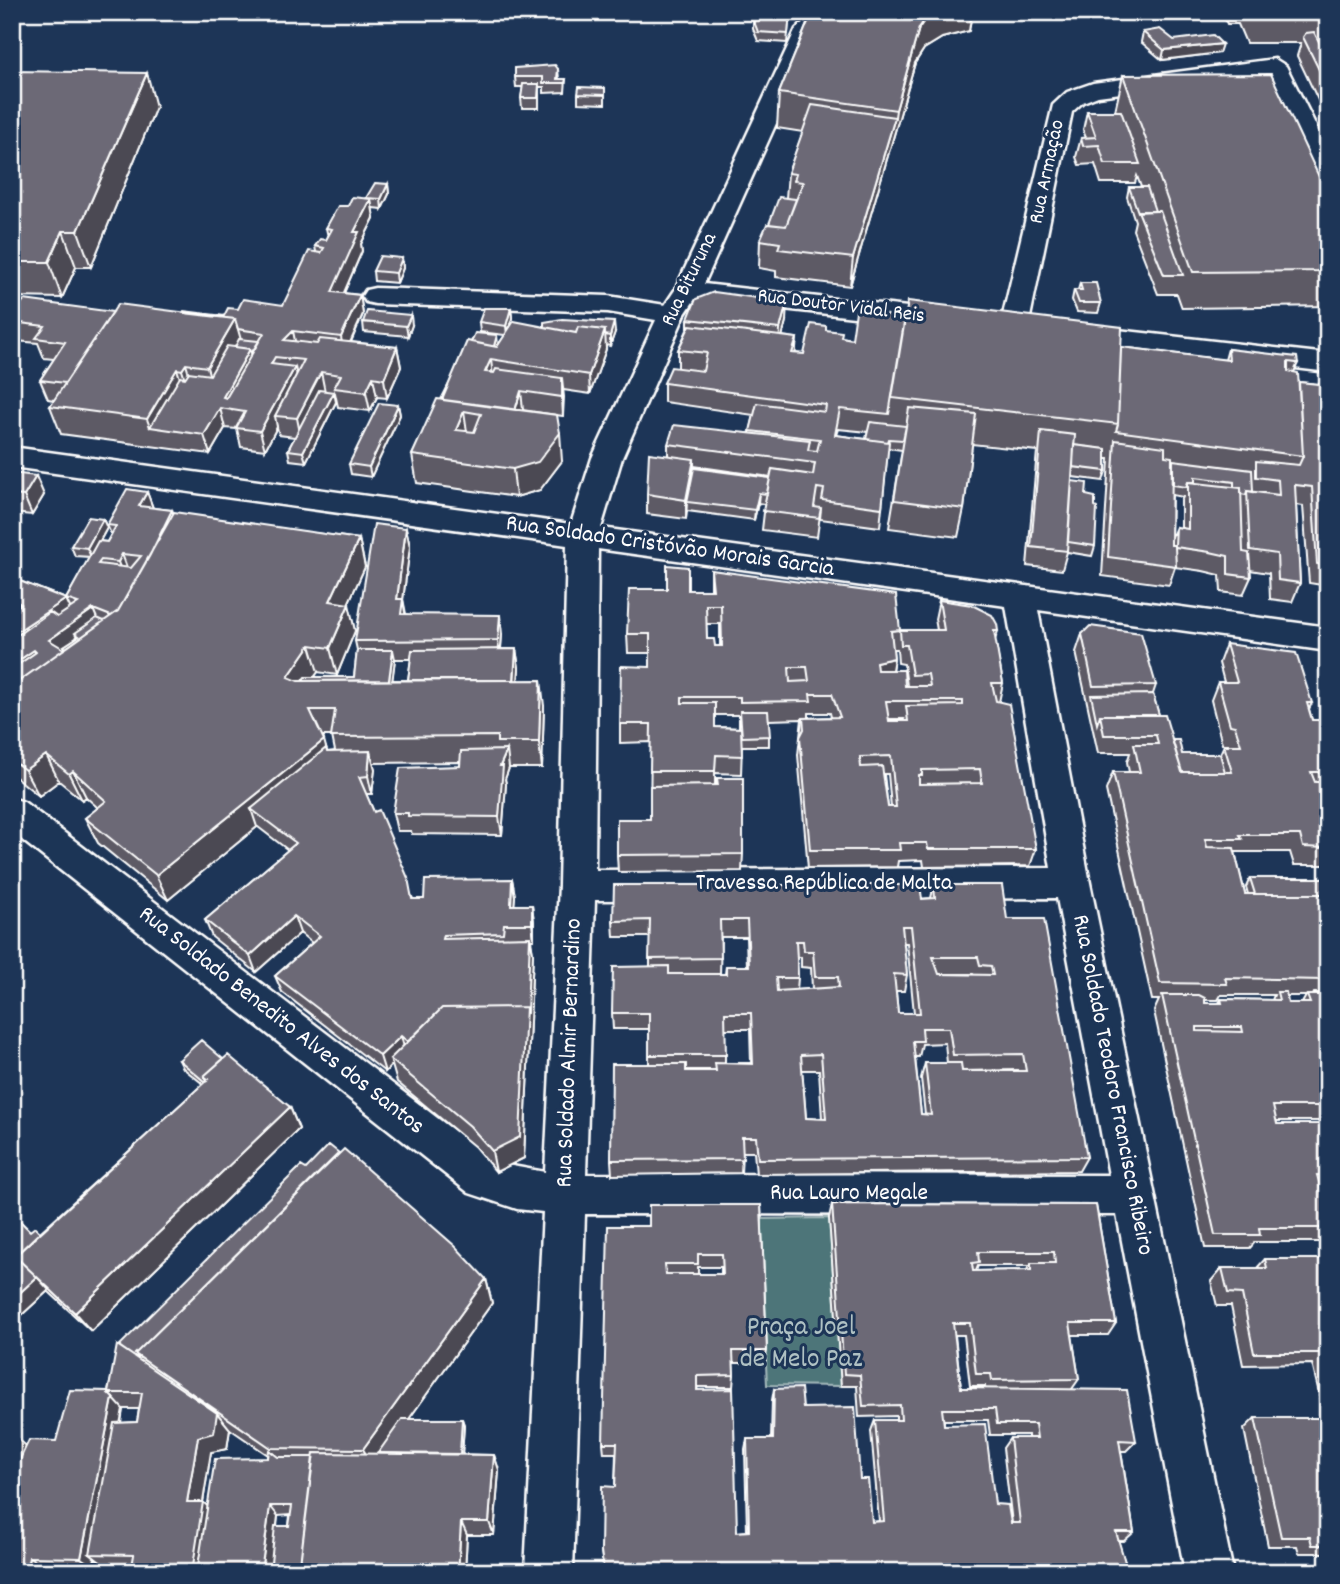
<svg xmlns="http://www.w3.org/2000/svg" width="1340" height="1584" viewBox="0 0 1340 1584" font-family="Dekko,sans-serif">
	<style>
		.green { fill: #4d7579; stroke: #a6babc; stroke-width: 2 }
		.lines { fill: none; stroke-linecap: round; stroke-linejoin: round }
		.minor-casing { stroke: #fff; stroke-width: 5 }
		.minor { fill: #1d3557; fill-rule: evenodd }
		.wall { fill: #5d5a65; stroke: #fff; stroke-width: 2; fill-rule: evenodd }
		.shaded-wall { fill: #4c4a53; stroke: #fff; stroke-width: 2 }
		.building { fill: #6c6976; stroke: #fff; stroke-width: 2; fill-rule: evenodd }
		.labels { text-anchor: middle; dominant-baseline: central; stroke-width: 6; stroke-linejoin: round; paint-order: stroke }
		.far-street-label { font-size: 21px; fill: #fff; stroke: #1d3557 }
		.street-label { font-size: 24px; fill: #fff; stroke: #1d3557 }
		.near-park-label { font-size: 28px; fill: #afc1c3; stroke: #1d3557 }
	</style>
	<rect width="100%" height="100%" fill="#1d3557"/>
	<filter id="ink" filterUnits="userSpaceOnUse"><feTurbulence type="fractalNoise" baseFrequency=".0143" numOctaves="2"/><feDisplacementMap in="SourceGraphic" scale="14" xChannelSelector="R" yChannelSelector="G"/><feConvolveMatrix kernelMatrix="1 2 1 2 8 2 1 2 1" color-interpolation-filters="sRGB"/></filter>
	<g filter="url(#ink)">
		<!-- green -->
		<path class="green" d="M829 1218 841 1386 767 1385 759 1219Z"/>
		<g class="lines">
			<defs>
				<path id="minor" d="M814 12H839L817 32 704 284 952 312 962 314 966 320 962 326 952 328 695 299 685 314 622 458 601 528 1328 627V651L1038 610 1090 883 1233 1572H1185L1117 1215 585 1214 573 1572H525L543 1212 517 1209 469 1193 12 832V798L24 802 496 1163 545 1172 559 885 567 545 12 467V447L571 524 592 458 656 320 608 312 375 304 366 302 362 296 366 290 375 288 608 296 665 305 675 290 796 29ZM598 549 1006 606 1051 868 595 870ZM1057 898 1109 1175 586 1174 595 900Z
					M1275 59 1286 66 1328 150V182L1319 180 1316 175 1267 74 1098 96 1083 102 1072 112 1028 327 1024 333 1014 335 1004 333 1000 327 1053 105 1067 92 1093 83Z
					M1074 325 1328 354V372L1064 340 1060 334 1064 328Z"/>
			</defs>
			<!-- minor casing -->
			<use href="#minor" class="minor-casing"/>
			<!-- minor -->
			<use href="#minor" class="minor"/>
		</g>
		<!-- wall -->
		<path class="wall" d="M790 12 787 43 758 41 753 29V19L770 20Z
			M812 12H972L969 31 942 38 924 49 915 63 850 286 776 277V271L759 268 760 240 769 224 786 198 788 173 803 132 777 128 779 93Z
			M1222 12H1328V121L1297 56 1301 43H1246L1238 24H1227Z
			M1143 32 1174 40 1219 53 1162 60 1141 42Z
			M558 69 559 79H566L565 92 544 93V87H539V108H522L521 98 523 87H516L515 77Z
			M12 71 156 107 91 267H76L62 298 12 297Z
			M1123 75 1328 196V306L1182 308 1177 294H1158L1133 230 1135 221 1127 197 1129 187H1141L1137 176 1135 183H1101L1095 164 1079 165 1076 157 1081 138H1086L1083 130 1087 111H1115Z
			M605 88V104L578 103V94Z
			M388 184 389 194 382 209 372 208 374 218 361 244 362 251 344 293 360 295 363 314 351 342 397 347 401 367 387 398 377 397 370 411 338 407 335 393H334L336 402 306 462 290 460 288 450 295 437 279 435 277 427 265 450 241 447 237 429 225 428 210 454 61 434 50 406 54 400 48 399 40 380 54 359 44 358 38 343 16 341 12 331V316L113 312 183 313 224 316 238 309 283 305 316 252 315 246 326 240 328 237 326 228 348 206 366 198Z
			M402 258 403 268 397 283 374 281 373 271Z
			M1080 283 1101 303 1098 313 1077 312 1072 300 1074 290H1078Z
			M511 308 512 318 509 330 544 327 615 332 610 346 606 345V349L590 394 563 390V416L523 410 562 461 540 490 516 497 417 483 412 455 471 342 498 345 505 335 480 332 479 322Z
			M688 319 786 321 782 336 797 338 795 353 804 354 826 330 841 337 852 339 1121 347 1225 360 1228 349 1298 363 1294 372 1299 382 1328 385V586L1309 583 1303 506 1296 505 1300 583 1292 602 1270 599 1269 573 1250 570 1251 577 1243 595 1221 592 1220 575 1203 571 1175 567 1169 585 1102 576 1109 459H1106V471L1103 481 1072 477V481L1086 495 1095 546 1092 556 1067 552 1062 570 1027 566 1037 451 972 444 964 509 958 537 889 528 902 450 888 448 880 527 820 519 821 508 817 537 762 530 765 504 758 503 754 520 687 511 686 519 647 514V494L668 455V444L750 433 754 415 664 402V383L678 368V350L688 328ZM838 429 868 432 866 439 836 435ZM694 466 771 477 770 478 694 468ZM1172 495 1183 497 1181 501V528L1176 527 1171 539Z
			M363 322 412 325 408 336 364 332Z
			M398 405 400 415 371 477 351 474 349 464Z
			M12 473 44 495 32 515 12 513Z
			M147 492 153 508 172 510 174 514 359 539 365 567 348 604 355 631 337 675 318 672 314 677H354L357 650 355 641 406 528 410 547 403 599 406 614 502 634 501 649H516L519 668 518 680 544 706 542 768H509L505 779 506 784 502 835 412 834 411 831H397L393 813 460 766 461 762 373 763 375 769 372 794H366L413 899H424L512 879 515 896 514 905H532L534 922V940H531L533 953 524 1158 496 1172 475 1147 397 1082 392 1065 385 1072 282 992 275 976 312 943 300 933 256 972 212 937 205 920 288 850 258 827H257L168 900 98 843 85 818 98 808 86 797 82 800 59 781 39 796 12 774V578L66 599 90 557 75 556 71 546 103 519 107 528 100 541 107 542 111 534 107 525ZM395 659H411L408 680H392ZM322 736H332L335 751 327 752Z
			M711 570 900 630H937L935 619 939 600 998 631 995 640 1003 683 999 702 1036 849 1030 866 924 867 923 860 898 861 897 867 808 868 798 755 802 719 769 720V746H742L741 774 715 773V785H717V778L743 854 742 871 618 872 617 855 650 819 651 742 620 743V724L650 667V653H628L627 634 688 590H711ZM706 624H720V646H715L707 639ZM893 649H897L898 663 904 664 907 686H905L892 670 894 658ZM809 713H830L831 717 809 718ZM715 715H739V728L715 727ZM889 719H904L903 721H889ZM884 774H888L891 807H888Z
			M1082 634 1156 685 1153 694 1159 715 1172 740 1182 754H1220L1224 745H1227V744H1222L1211 700 1218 682H1224L1219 663 1226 644 1312 703 1309 709 1312 720H1322L1321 717 1326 708H1328V870L1326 865H1294L1290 852H1235L1245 894H1248L1246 887 1250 878H1328V1121H1276L1277 1124H1328V1185L1324 1189H1321L1328 1213V1233L1320 1242H1255L1250 1248H1205L1154 1011 1159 1000H1152L1106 790 1113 772H1129L1127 762 1130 753H1098L1076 652ZM1325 989 1328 999H1321L1313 995 1314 993H1322ZM1221 995H1274L1272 1000 1221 999 1219 1003H1205V1000H1218ZM1287 996H1306L1302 1003H1288Z
			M934 885 1007 919 1087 1157 1079 1171 756 1174 754 1152H742L741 1173 612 1175 611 1160 649 1064V1029H613L612 1013 650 966V937H614L613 921 931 898ZM721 937H746L747 966H726L725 974H720ZM904 943H907L914 1013H898L896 991H904L907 975ZM797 957H801V967L811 968 812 989 797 990 798 978ZM939 974H973L974 975ZM725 1029H750L751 1063H725ZM945 1043 947 1063H925L921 1078 925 1115 921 1114 915 1057H919L922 1044ZM686 1070H715L686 1071ZM802 1070H819L822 1119 806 1118ZM1017 1070V1071H962Z
			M223 1059 290 1107 299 1129 91 1331 48 1291 12 1324V1265L18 1260 12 1255V1213L30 1231 40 1232 203 1084 183 1068 179 1060Z
			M832 1204 1096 1205 1116 1323 1108 1335H1072L1079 1379 1072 1389 1136 1441 1126 1451H1121L1134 1532 1124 1541H1118L1128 1572H604L601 1551 615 1487 616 1453H604L603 1443 649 1226 761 1205 767 1351 765 1363H733L734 1375 733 1387H697L737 1532 747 1531 745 1449 747 1439H771L772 1400 774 1389 803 1408 860 1479 872 1522 879 1521 871 1431 875 1420H896V1416L859 1417 857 1386H841L829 1218ZM978 1266H1029L1027 1270 976 1271ZM698 1267H721V1274H698ZM955 1335H964L970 1386H985V1388H961ZM944 1420H988L990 1435H1028V1438H1010L1003 1448 1012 1523 995 1504 944 1425Z
			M1265 1259H1328V1340H1323L1326 1353H1328V1553H1299L1297 1546H1268L1244 1429 1255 1418H1325L1312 1364 1243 1365 1231 1306H1217L1211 1281 1222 1268H1257Z
			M486 1279 492 1303 409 1419H462L464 1425 462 1454 494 1455 499 1470 494 1535H467L465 1572H131L132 1567H107L95 1558 93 1566 42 1565 41 1572H12L26 1446 56 1441 108 1391 119 1346ZM123 1409H139L137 1422 121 1423ZM230 1429 268 1455V1458L207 1506 203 1502 211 1452 227 1449ZM290 1515 289 1526H277L278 1516Z"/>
		<!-- shaded-wall -->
		<path class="shaded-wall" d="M932 12H972L969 31 942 38 924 49 915 63 850 286 853 258 895 117 896 110 919 28 929 14Z
			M1222 44 1219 53 1162 60 1164 50Z
			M147 73 156 107 91 267 78 231Z
			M388 184 389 194 382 209 381 199Z
			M371 199 374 218 361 244 362 251 336 311 332 292 354 232Z
			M63 231 76 267 62 298 49 262Z
			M402 258 403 268 397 283 396 273Z
			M360 295 363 314 344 356 341 337Z
			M787 302 786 321 779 349 780 329Z
			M511 308 512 318 507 335 506 326Z
			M411 315 412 325 408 336 406 326Z
			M235 319 243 347 215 395 207 367Z
			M614 322 615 332 610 346V336Z
			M605 330 606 349 590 394 589 375Z
			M293 331 297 351 288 360 284 340Z
			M497 335 498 345 495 356 494 346Z
			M797 338 795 357 792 353Z
			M397 347 401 367 387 398 384 379Z
			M250 349 255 369 232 410 223 397Z
			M491 359 493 379 485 372Z
			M186 364 194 392 191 398 182 370Z
			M295 367 299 386 275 416 277 427 265 450 260 431Z
			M177 369 186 397 150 427 147 419Z
			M321 372 325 392 301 438 297 418Z
			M373 377 377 397 370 411 366 392Z
			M562 378 564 397 563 416 562 397Z
			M521 391 523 410 513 418Z
			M334 392 336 402 306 462 303 452Z
			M398 405 400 415 371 477 369 467Z
			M220 408 225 428 210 454 204 435Z
			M464 411 468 439 456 430Z
			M560 433 562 461 540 490 516 497 513 469Z
			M694 459V478L687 502 686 519V500Z
			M36 476 44 495 32 515 24 496Z
			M147 492 154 511 139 506Z
			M759 493 758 503 754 520 755 510Z
			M172 510 179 529 149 555Z
			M103 519 107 528 91 557 87 548Z
			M406 528 410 547 403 600 406 618 405 633 397 599Z
			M359 539 365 567 337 628 330 601Z
			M122 554 129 573 125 581 118 562Z
			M66 599 75 618 12 660V635Z
			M349 604 355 631 337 675 330 648Z
			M93 609 101 628 79 636 75 633 80 643 64 646 66 652 49 640Z
			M500 615 502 634 500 658 498 640Z
			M310 645 318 672 300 697 288 677Z
			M516 649 519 668 516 707 514 688Z
			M34 650 43 668 12 690V665Z
			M393 650 395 659 389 707 387 697Z
			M894 658 891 676 873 681 876 662Z
			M541 680 544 706 542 768 539 742Z
			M324 740 331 766 251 809 257 827 168 900 156 875Z
			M507 750 509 768 505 779 506 784 502 835 499 817 500 766Z
			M370 751 375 769 372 794 368 776Z
			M46 755 59 781 39 796 25 770Z
			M73 771 86 797 82 800 69 774Z
			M512 879 515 896 513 922 511 905Z
			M532 905 534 922V940L532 924Z
			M294 916 300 933 256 972 250 956Z
			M530 937 533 953 524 1158 496 1172 492 1151 526 1007Z
			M401 1036 405 1051 390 1059 392 1065 385 1072 380 1056Z
			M290 1107 299 1129 91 1331 75 1313Z
			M37 1277 49 1290 12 1324V1300Z
			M486 1279 492 1303 374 1468 363 1449Z
			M113 1398 123 1409 95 1554H90L95 1558 93 1566 81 1558Z
			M217 1413 230 1429 227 1449 211 1452 203 1502 217 1515 208 1572H192L187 1502 198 1437Z
			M462 1419 464 1425 461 1469 459 1464Z
			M18 1439 30 1449 12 1489V1450Z
			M494 1455 499 1470 494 1535 489 1522Z
			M270 1506 278 1516 271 1572H261Z
			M461 1522 467 1535 465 1572H458Z
			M29 1557 42 1565 41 1572H26Z"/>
		<!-- building -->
		<path class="building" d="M771 12H790L788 34 758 32 753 19 770 20Z
			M812 12H932L929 14 919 28 896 110 779 93Z
			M1229 12H1240L1241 15H1230Z
			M1252 12H1299L1301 16H1254Z
			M1323 24H1328V33Z
			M1160 29 1174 40 1213 35 1222 44 1164 50 1143 32Z
			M1314 32 1328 59V88L1303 37 1306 33Z
			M555 65 558 69 557 79H566L565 83H543V77H515V68Z
			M12 71 147 73 78 231H63L49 262H12Z
			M1271 74 1328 196V271L1193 272 1123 75Z
			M523 84H539L538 98H521Z
			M579 87 605 88V95L578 94Z
			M812 105 895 117 853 258 778 249 780 243 760 240 767 224 786 226 803 182 794 181 796 174 788 173Z
			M1087 111H1121L1140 164H1105L1099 145 1083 146 1081 138 1096 137Z
			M375 183 388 184 381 199 366 198Z
			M1129 187H1147L1155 211 1138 212Z
			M352 197 371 199 354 232H359L332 292 360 295 341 337 293 331 284 340 317 344 320 339 397 347 384 379 373 377 366 392 334 388 341 375 321 372 297 418 275 416 304 360 275 357 271 364 295 367 260 431 236 428 245 412 220 408 204 435 150 427 180 377 185 378 189 372 210 375 227 346 250 349 223 397 226 398 264 333 238 329 235 319 183 313 184 311 224 316 228 308 238 309 243 299 283 305 309 251 321 253 324 248 315 246 320 239 326 240 332 229 326 228 338 206H348Z
			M779 197 796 199 786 226 769 224Z
			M1138 211H1160L1183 275H1164Z
			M380 256 402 258 396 273 373 271Z
			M1080 283H1096L1101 303H1079L1074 290H1082Z
			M714 292 787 302 780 329 688 319 696 299Z
			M24 300 113 312 65 383 40 380 65 342 36 338 45 326 12 322V316Z
			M908 301 1122 327 1118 424 892 398Z
			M118 304 235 319 207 367 186 364 182 370 177 369 147 419 50 406Z
			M484 308H511L506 326 479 322Z
			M367 311 411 315 406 326 363 322Z
			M856 311 905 317 889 414 840 409 835 435 889 442 882 508 822 500 824 489 817 488 814 507 821 508 819 518 763 511 772 469 813 475 815 463 668 444 674 425 810 440 808 450 817 451 820 439 750 431 757 403 825 412 826 405 664 383 671 367 703 371 707 353 678 350 690 325 797 338 792 353 804 354 811 324 826 326V330L842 332 841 337 852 339Z
			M562 319 614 322 610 336 605 335V330L578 327 576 333 544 327V322Z
			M514 321 576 333 578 327 605 330 589 375 491 359 485 372 494 373 496 369 562 378V397L521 391 515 410 442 400 467 341 497 347Z
			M475 333 497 335 494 346 497 347 471 342Z
			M239 339 259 341 252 352H251L250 349 235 347Z
			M1121 347 1229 360 1228 349 1297 357 1298 363 1288 362V371L1298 373 1303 456 1116 431 1118 424Z
			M1299 382 1328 385V566L1317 564 1312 487 1295 485 1300 583 1278 580 1277 554 1250 550 1247 491 1279 495 1278 480 1256 477V461L1299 465 1303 456Z
			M319 390 334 392 303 452 288 450Z
			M437 399 557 415 560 433 538 462 513 469 412 455ZM464 411 481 414 474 432 456 430Z
			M379 403 398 405 369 467 349 464Z
			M909 408 976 414 964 509 894 500Z
			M870 422 906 426 903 440 889 439 888 442 866 439Z
			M1041 431 1075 435 1067 551 1031 547Z
			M1115 440 1165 447V456L1172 457 1171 545H1175L1176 527 1188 529V482L1241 488 1243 552 1249 553 1251 577 1228 574V556L1210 552 1175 547 1176 566 1108 557Z
			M1074 445 1106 449V471L1073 467Z
			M649 453 694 459 686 500 647 494Z
			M1173 460 1252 470 1253 492 1247 491 1246 495 1241 494V488H1234V482L1195 477V482H1188L1186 487 1173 485Z
			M694 468 770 478 767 494 759 493 755 510 687 502Z
			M12 473 36 476 24 496 12 495Z
			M1072 481 1087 483 1086 495 1095 497V507L1097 508 1095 546 1068 542Z
			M127 489 147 492 139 506 172 510 150 555 118 611 111 616 93 609 49 640 64 649 12 686V669L36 652 34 650 12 665V639L50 612 57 617 78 603 66 599 98 541 107 542 116 526 107 525ZM122 554 141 556 131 568 98 564 101 560 118 562Z
			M174 512 359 539 330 601 349 604 330 648 310 645 288 677 298 681 541 680 539 742H497V736L331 737 335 710H310L324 740 156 875 85 818 106 801 73 771 69 774 46 755 25 770 12 760V686L118 611Z
			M88 517 103 519 87 548 71 546Z
			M374 524 406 528 397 599H403L401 614 500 615 498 640 355 641Z
			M667 565 688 567V590H713L711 570 896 595 900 630 891 631 894 658 876 662 877 670H904L905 686H930L928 674 912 675 907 645H901L900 630H944L939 600 972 605 992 615 997 624 998 631H994L1003 683H992L996 701 1009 704 1036 849H928L927 843H899L900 850H810L800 737 804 729 803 718 840 717 832 694H810L811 701 740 702V697H682V703H715V727L741 728 742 756 716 755 715 771H650L651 724H620L621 666 650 667V634H627L629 589H667ZM706 605H721L722 646H715L714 639H707ZM789 667H807L809 681 790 682ZM886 701H963V705L906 706 908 721H889ZM891 756 896 807H888L882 766 861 767 860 757ZM980 769 982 783 919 784V775H922V770Z
			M12 578 66 599 12 635V610L21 604 12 599Z
			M97 618 104 621 66 648 64 646 79 636 75 633Z
			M1090 626 1141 633 1156 685 1093 686 1082 634Z
			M1226 644 1296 653 1312 703H1307L1312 720H1328V772H1311L1315 782H1328V848L1303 847 1300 835H1240L1242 839H1205L1207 847 1234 848 1245 894H1328V977L1322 976 1323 980 1225 978 1227 984 1160 983 1113 772H1140L1134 744H1158L1156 735H1104L1100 715H1165L1182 772H1232L1224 745H1241L1235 726 1230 725 1218 682H1237Z
			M516 649 514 680H408L412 650Z
			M357 650H393L389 680 302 681 305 677H354Z
			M1153 694 1159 715H1100L1097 724 1091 695Z
			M740 711H768L770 736 742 737Z
			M1172 740H1179L1182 754H1220L1225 772H1182Z
			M326 748 327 752 370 751 368 776 359 777 374 812 379 810 408 878 412 899H424L425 880 512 879 511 905H532V924H504L503 933 443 935 442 939 530 937 527 1014 526 1007 442 1008 408 1042 401 1036 380 1056 275 976 320 936 294 916 250 956 205 920 296 843 251 809Z
			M507 750 500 766H503L499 817 408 816V813H393L400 768 460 766 461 751Z
			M717 778H743V854L617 855V819H650V786L718 785Z
			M1250 878H1328V894H1255Z
			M614 885H920L922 899 935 898 934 885H1002L1007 919H1044L1087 1157 758 1159 756 1137H742L743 1159 611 1160 612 1064H686V1071H716L715 1063 753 1064 751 1013H725L726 1055H649V1013H612L613 967 669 966V974H726V966H749L747 920H720L721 958 649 959 650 920 613 921ZM902 926H911L920 1013H898L894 974 907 975ZM796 941H803L804 951H813L815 977H838L839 987 777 991 776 978H798ZM933 957H978L980 965 991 966 993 975 939 974ZM922 1028H949L953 1055 1023 1054 1026 1071H962L961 1063H925L931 1115 921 1114 913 1041H923ZM821 1054 826 1119 806 1118 801 1055Z
			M1277 992H1286L1288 1003H1310L1307 995H1320L1321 999H1328V1106H1273L1277 1124H1328V1175H1317L1328 1213V1228H1259L1260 1235H1215L1162 995H1199L1205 998V1003H1222L1221 999 1279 1000ZM1197 1027H1242L1243 1032 1197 1031Z
			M526 1007 520 1137 492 1151 470 1126 390 1059 442 1008Z
			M201 1040 223 1059 204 1076 207 1081 205 1082 179 1060Z
			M228 1055 290 1107 75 1313 15 1256 208 1079 204 1076Z
			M329 1145 339 1153 135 1354 139 1360 119 1346 301 1166 306 1169Z
			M344 1149 455 1246 486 1279 363 1449 271 1448 135 1354Z
			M832 1204 1096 1205 1116 1323H1070L1079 1379 992 1380 991 1374H976L970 1323H953L961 1388 1127 1390 1136 1441 1119 1440 1134 1532H1116L1128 1572H607L603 1566 601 1551 602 1486 615 1487 617 1443H603L608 1226H649V1205H761L767 1351H733L734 1375 697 1376V1390L733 1389 737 1532 749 1531 747 1439H773L774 1389 801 1388 803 1408 855 1407 860 1479H868L872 1522 884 1521 875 1420H901L900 1405 863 1406 860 1375 844 1374ZM978 1252H1054L1055 1263H1031V1270L973 1271 972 1263 979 1262ZM698 1254H722L723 1274H666L665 1264H698ZM942 1409H995L997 1424H1035L1037 1438H1010L1020 1523H1011L1008 1505 995 1504 985 1424 944 1425Z
			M12 1213 30 1231 35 1227 40 1232 15 1256 16 1257 12 1254Z
			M1265 1259H1328V1328H1320L1326 1353H1328V1367L1324 1353H1254L1242 1294 1228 1293 1222 1268H1267Z
			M19 1260 37 1277 12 1300V1265Z
			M117 1345 217 1413 214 1433 198 1437 187 1502H203L192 1572H131L134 1555 90 1554 114 1423 137 1422 142 1393H108Z
			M70 1390 108 1391V1393L113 1398 81 1558 29 1557 26 1572H12V1476L29 1440 56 1441Z
			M1255 1418H1328V1545H1312L1310 1537H1281Z
			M402 1419H462L460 1454 378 1453Z
			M12 1438 18 1439 12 1450Z
			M269 1450 278 1457H313L299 1572H270L275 1526H289L292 1506H270L261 1572H197L215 1459 268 1458Z
			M314 1453 494 1455 489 1522H461L458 1572H299Z"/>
	</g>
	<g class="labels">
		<!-- far-street labels -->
		<g class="far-street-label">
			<text transform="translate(1048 172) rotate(-78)">Rua Armação</text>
			<text transform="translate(690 280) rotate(-64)">Rua Bituruna</text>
			<text transform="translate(841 307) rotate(7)">Rua Doutor Vidal Reis</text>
		</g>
		<!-- street labels -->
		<g class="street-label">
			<text transform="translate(670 547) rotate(8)">Rua Soldado Cristóvão Morais Garcia</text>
			<text x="824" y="884">Travessa República de Malta</text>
			<text transform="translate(281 1021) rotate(38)">Rua Soldado Benedito Alves dos Santos</text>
			<text transform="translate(570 1053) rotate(-88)">Rua Soldado Almir Bernardino</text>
			<text transform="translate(1112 1085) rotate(79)">Rua Soldado Teodoro Francisco Ribeiro</text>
			<text x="849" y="1194">Rua Lauro Megale</text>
		</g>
		<!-- near-park labels -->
		<g class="near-park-label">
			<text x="801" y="1329">Praça Joel<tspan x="801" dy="32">de Melo Paz</tspan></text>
		</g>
	</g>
	<!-- margin -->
	<rect width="1340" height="1584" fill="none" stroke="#1d3557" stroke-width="42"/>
	<rect x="21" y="21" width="1298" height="1542" fill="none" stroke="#fff" stroke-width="2.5" filter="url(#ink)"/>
</svg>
